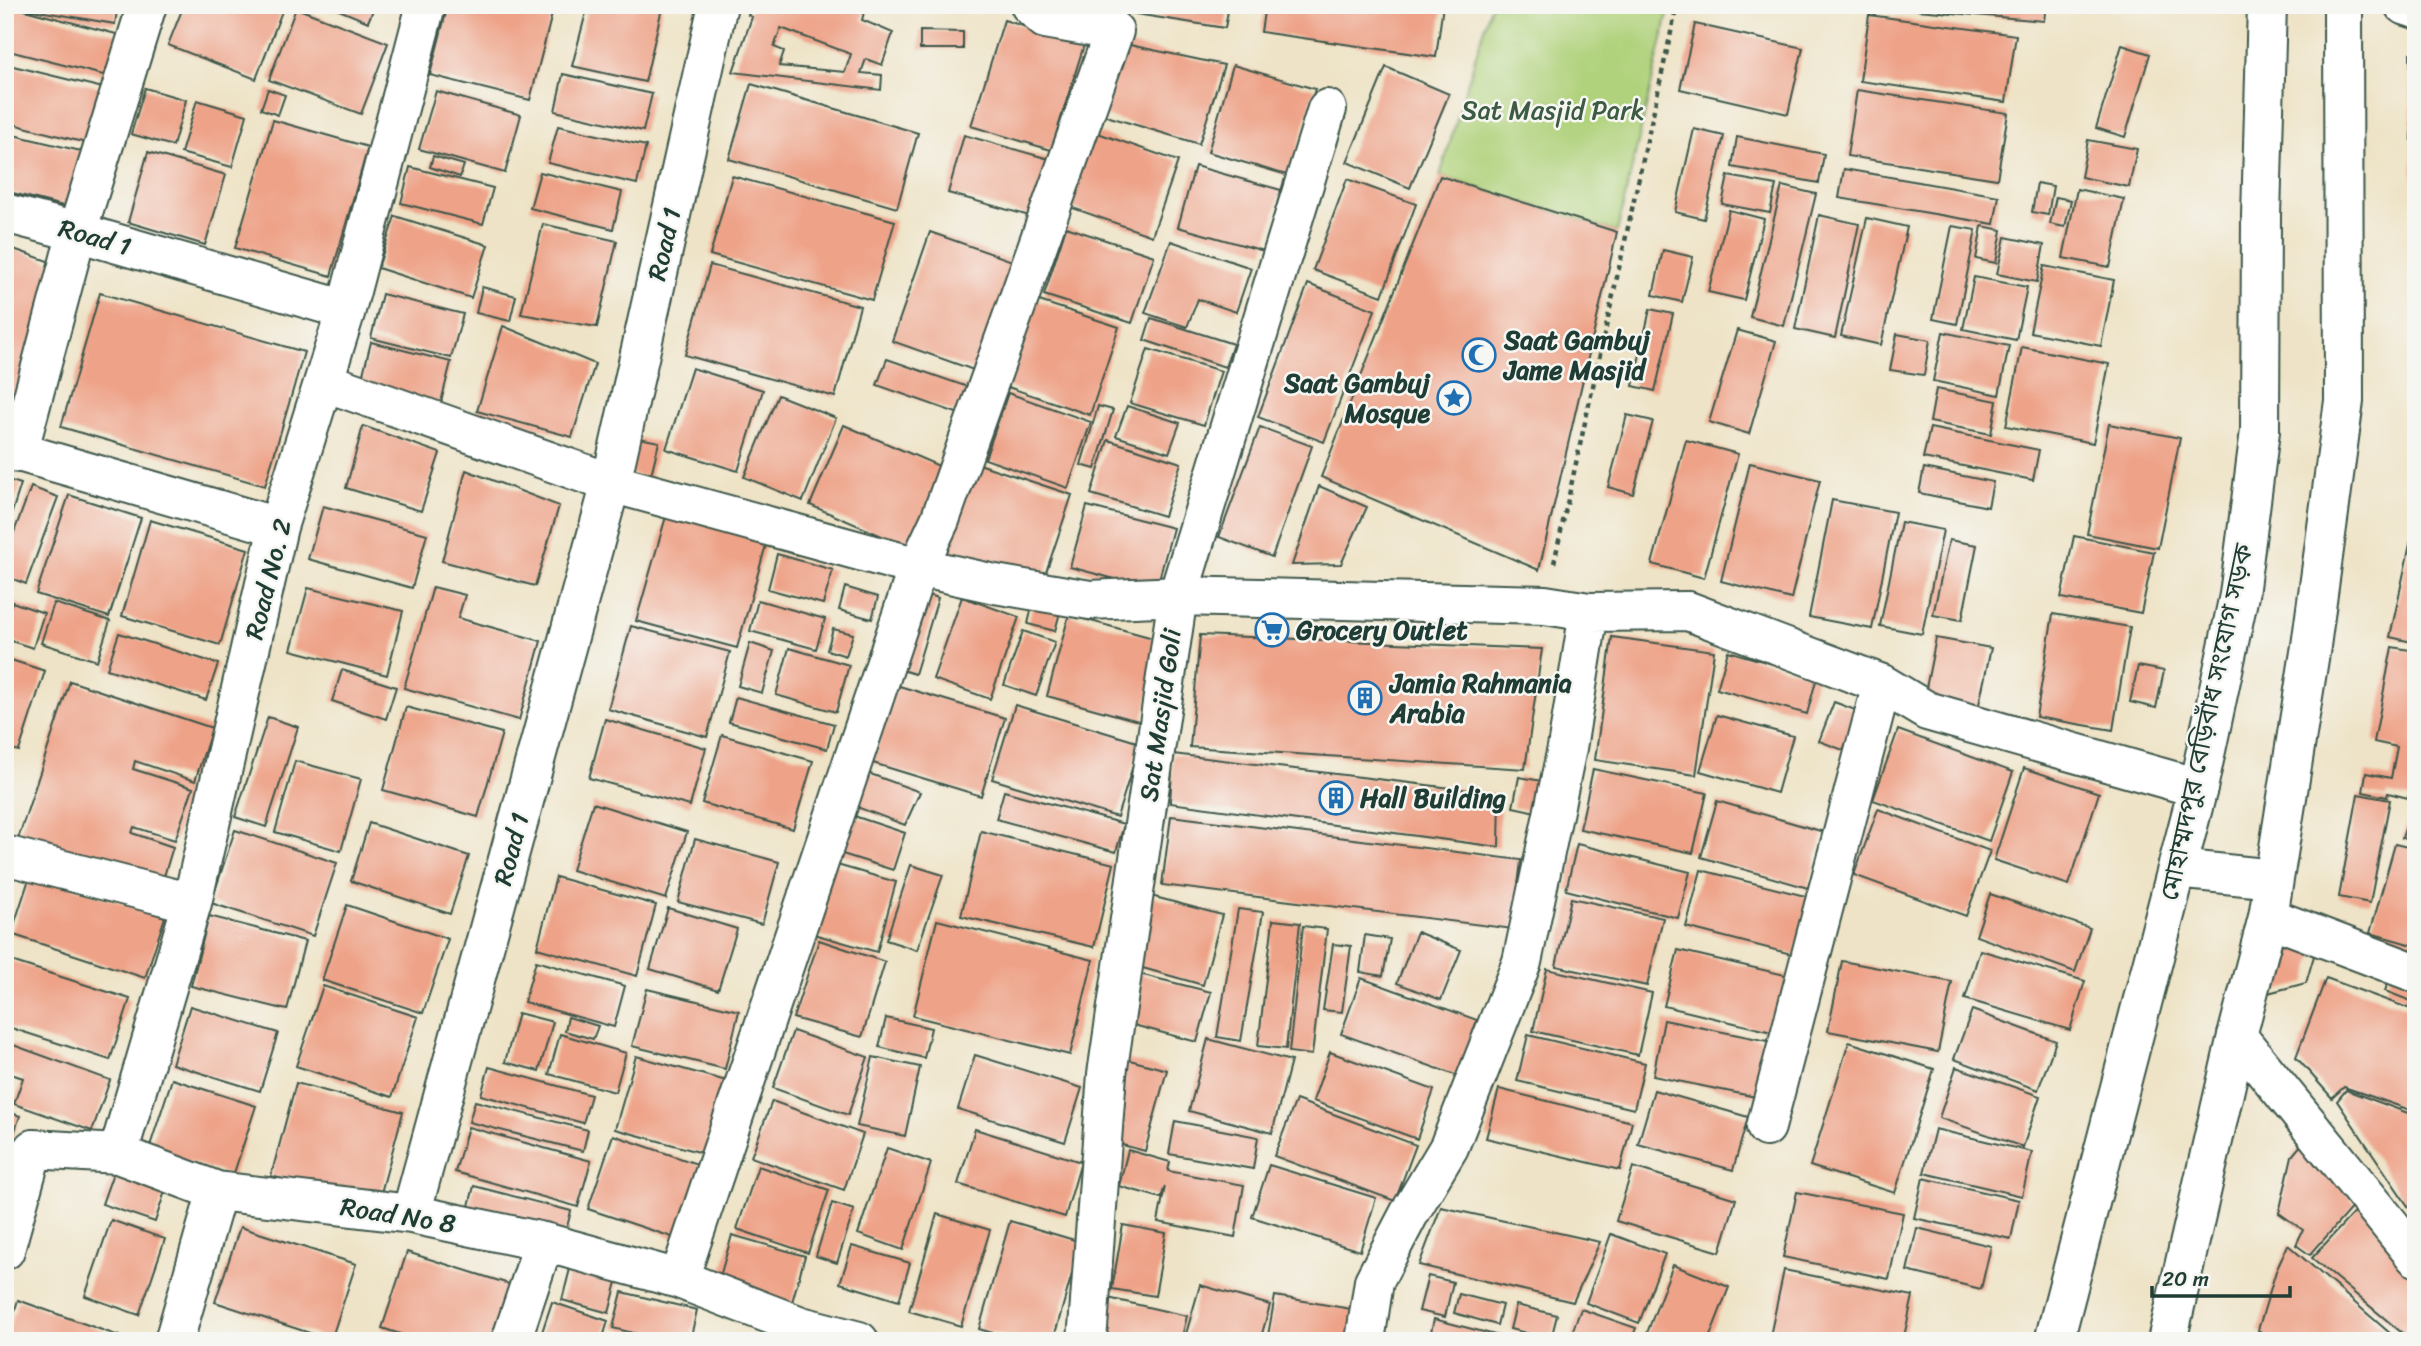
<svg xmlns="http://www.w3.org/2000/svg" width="2421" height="1346" viewBox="0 0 2421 1346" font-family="Sriracha,'Noto Sans Bengali',sans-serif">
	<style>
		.park { fill: #b0d27b; stroke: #688858; stroke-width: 2 }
		.building { fill: #eea388; fill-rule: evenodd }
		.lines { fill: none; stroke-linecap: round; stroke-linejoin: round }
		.minor-casing { stroke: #3e564a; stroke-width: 42 }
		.major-casing { stroke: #3e564a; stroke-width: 42 }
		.path { stroke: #3e564a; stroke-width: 4.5; stroke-dasharray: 5 5; stroke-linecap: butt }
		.minor { stroke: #fff; stroke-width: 38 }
		.major { stroke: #fff; stroke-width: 38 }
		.labels { text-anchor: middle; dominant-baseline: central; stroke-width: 5; stroke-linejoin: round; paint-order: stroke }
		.park-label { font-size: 26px; fill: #3c5b42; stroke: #f6f6f2 }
		.street-label { font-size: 26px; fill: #1f3d34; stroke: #f6f6f2 }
		.poi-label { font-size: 26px; font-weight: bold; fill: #1f3d34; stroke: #f6f6f2; text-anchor: start }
	</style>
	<rect width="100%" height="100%" fill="#f6f6f2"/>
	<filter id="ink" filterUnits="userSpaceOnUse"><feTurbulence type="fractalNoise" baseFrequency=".0143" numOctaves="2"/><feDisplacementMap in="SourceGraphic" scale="14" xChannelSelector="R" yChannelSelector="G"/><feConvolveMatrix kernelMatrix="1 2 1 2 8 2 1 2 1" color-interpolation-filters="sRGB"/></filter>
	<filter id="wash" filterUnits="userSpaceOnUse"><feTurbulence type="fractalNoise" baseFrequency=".00686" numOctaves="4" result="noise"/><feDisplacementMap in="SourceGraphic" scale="28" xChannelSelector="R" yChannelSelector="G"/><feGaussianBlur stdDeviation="1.57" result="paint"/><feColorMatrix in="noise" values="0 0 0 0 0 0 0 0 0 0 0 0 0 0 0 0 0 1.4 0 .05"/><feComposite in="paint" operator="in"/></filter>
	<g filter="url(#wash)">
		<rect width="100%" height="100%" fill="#eee3c6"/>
		<!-- park -->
		<path class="park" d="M1491 5H1670L1617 232 1440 176Z"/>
		<g id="blocks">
			<!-- building -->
			<path class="building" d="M22 5H118L115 24 21 8Z
				M184 5H267L282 11 256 79 168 45Z
				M327 5H375L368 22Z
				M448 5H532L553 10 530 100 430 75Z
				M588 5H656L662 8 645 82 572 66Z
				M752 5H866L862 20 893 33 882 65 866 59 861 73 882 75 881 90 733 72 752 17 748 15ZM781 28 851 54 845 72 779 66 784 51 774 47Z
				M1079 5H1229L1225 28Z
				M1265 5H1443L1436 57 1261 32Z
				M1865 5H1888V10Z
				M1918 5H2046L2044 21 1918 10Z
				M9 6 120 35 111 77 5 50V20Z
				M296 8 388 43 361 114 269 80Z
				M1869 15 2016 35 2006 102 1860 81Z
				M1004 20 1084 45 1051 150 971 126Z
				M1695 24 1803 48 1788 114 1680 89Z
				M920 31 963 32V49H920Z
				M1125 44 1224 65 1199 144 1103 115Z
				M2122 45 2150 54 2125 137 2096 128Z
				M2410 53 2416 54V192H2413Z
				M5 64 107 89 90 144 5 122Z
				M1233 65 1315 89 1290 176 1208 152Z
				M1386 67 1449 94 1410 188 1347 162Z
				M563 74 652 94 643 131 555 111Z
				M751 84 918 133 897 208 729 159Z
				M145 88 186 100 173 146 131 134Z
				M268 89 285 95 278 115 261 109Z
				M1857 90 2008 113 1997 179 1847 156Z
				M436 91 521 115 505 173 419 149Z
				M197 100 247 115 232 167 181 153Z
				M273 120 368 147 331 276 235 248Z
				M558 126 646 146 637 184 548 163Z
				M1694 129 1724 136 1704 219 1675 212Z
				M1092 131 1178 161 1152 236 1067 206Z
				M5 133 85 152 67 207 5 191Z
				M964 135 1049 159 1033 217 948 193Z
				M1737 137 1824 154 1819 183 1732 167Z
				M2088 140 2137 149 2129 187 2081 177Z
				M148 152 226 175 205 245 128 222Z
				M433 156 464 165 460 177 430 167Z
				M1195 166 1281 190 1264 251 1178 227Z
				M410 167 493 188 483 224 401 203Z
				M1844 169 1999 196 1994 224 1839 198Z
				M540 172 622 192 613 229 530 208Z
				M732 176 895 221 872 300 710 255Z
				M1440 176 1617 232 1539 570 1321 477Z
				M1728 176 1776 185 1770 213 1722 204Z
				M1347 179 1416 204 1382 296 1313 270Z
				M2037 183 2053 186 2048 215 2032 212Z
				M1782 186 1816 194 1784 326 1750 317Z
				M2077 189 2124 199 2110 267 2063 258Z
				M2056 197 2071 200 2065 227 2050 224Z
				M1729 210 1764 219 1744 300 1708 292Z
				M1819 215 1859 224 1835 338 1795 329Z
				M395 216 488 245 471 298 378 268Z
				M1867 218 1907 227 1881 345 1841 336Z
				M543 224 617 241 597 327 521 314Z
				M1952 226 1976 230 1957 324 1933 319Z
				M1982 226 2002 230 1996 263 1976 259Z
				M1066 227 1154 256 1132 323 1044 295Z
				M930 232 1021 264 982 373 892 341Z
				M2005 237 2044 245 2037 282 1997 274Z
				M1171 241 1251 268 1236 312 1198 299 1187 327 1145 313Z
				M5 246 65 267 11 416 5 414Z
				M1663 250 1693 257 1682 302 1653 295Z
				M710 265 860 306 835 397 685 355Z
				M2044 266 2114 280 2101 346 2030 332Z
				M1974 277 2027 287 2016 340 1963 329Z
				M1308 284 1375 310 1324 442 1258 417Z
				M482 287 516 296 510 321 476 313Z
				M100 293 304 352 265 486 61 427Z
				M382 294 463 314 451 358 371 338Z
				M1033 299 1119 327 1090 415 1005 386Z
				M1650 309 1673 314 1655 391 1633 386Z
				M1151 318 1233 344 1225 367 1144 340Z
				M503 326 595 364 572 437 477 411Z
				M1737 330 1776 341 1749 434 1709 422Z
				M1943 332 2009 346 1999 395 1933 381Z
				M1897 334 1930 340 1924 375 1890 370Z
				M371 342 451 362 440 406 360 386Z
				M2022 347 2109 364 2093 443 2006 426Z
				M1148 349 1221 371 1204 425 1130 403Z
				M887 359 971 388 962 415 877 385Z
				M692 368 763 390 738 471 666 449Z
				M1936 389 1997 401 1991 434 1930 422Z
				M1008 393 1091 422 1068 488 985 459Z
				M778 395 836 418 803 501 744 477Z
				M1098 406 1113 410 1095 469 1081 465Z
				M1127 406 1180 423 1169 453 1116 436Z
				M1627 415 1653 421 1633 494 1608 487Z
				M2416 419V503H2413L2412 420Z
				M2109 424 2180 438 2158 548 2087 534Z
				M844 425 946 469 912 549 810 505Z
				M363 426 440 453 421 511 346 488Z
				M1260 427 1312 446 1272 557 1219 537Z
				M1930 428 2039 450 2033 480 1923 458Z
				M634 437 659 442 650 479 627 473Z
				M1108 440 1181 463 1164 516 1091 494Z
				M1686 440 1738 454 1704 578 1652 564Z
				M976 463 1072 495 1041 587 945 554Z
				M1750 463 1820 480 1791 599 1721 581Z
				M1924 468 1993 482 1988 507 1919 493Z
				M466 470 559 506 535 586 442 561Z
				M5 479 21 484 6 531H5Z
				M1319 486 1367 507 1341 564 1292 565Z
				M31 487 58 497 26 584 5 576V556Z
				M69 495 141 518 109 617 36 594Z
				M1832 500 1895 512 1872 629 1809 617Z
				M323 506 427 534 412 588 308 559Z
				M669 506 769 534 737 648 636 621Z
				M1087 506 1173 528 1156 590 1070 567Z
				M150 520 248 549 220 645 122 616Z
				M1901 522 1943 530 1922 634 1880 626Z
				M2412 535 2416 536V643L2390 637Z
				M2074 536 2154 552 2141 613 2061 598Z
				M1949 540 1977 545 1962 620 1933 615Z
				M777 554 833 570 823 604 768 589Z
				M433 587 465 595 458 618 541 641 519 720 404 688Z
				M845 587 878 597 872 619 839 610Z
				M308 588 403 611 387 675 291 650Z
				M915 590 938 598 915 674 892 667Z
				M962 597 1019 617 990 699 933 679Z
				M1034 598 1062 605 1055 631 1028 624Z
				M758 600 825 619 816 649 750 631Z
				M12 602 44 613 33 648 5 639V623Z
				M54 603 110 621 97 661 41 643Z
				M2053 614 2130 627 2113 730 2036 717Z
				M1069 615 1164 641 1142 722 1047 696Z
				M631 626 730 652 707 737 608 709Z
				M833 629 853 634 846 656 827 650Z
				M1023 631 1055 642 1036 696 1004 685Z
				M119 633 218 664 206 700 107 669Z
				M1200 635 1542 649 1525 769 1190 747Z
				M1612 637 1714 651 1696 775 1595 760Z
				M1936 638 1991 648 1978 709 1924 698Z
				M750 643 774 651 762 693 738 686Z
				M2392 647 2416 651V783L2412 799 2388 793 2387 797 2363 792 2366 773 2391 778 2397 747 2374 742Z
				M789 648 849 665 836 712 776 695Z
				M1728 651 1817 677 1807 714 1717 689Z
				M5 658 45 671 19 751 5 747Z
				M2138 666 2164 671 2156 708 2130 702Z
				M342 670 396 687 386 719 332 701Z
				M70 681 212 728 195 781 135 761 133 769 193 788 175 840 134 827 132 833 173 847 161 886 18 839Z
				M896 685 1005 718 981 796 873 763Z
				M736 697 834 724 827 749 729 722Z
				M1834 702 1858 711 1843 750 1819 741Z
				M1015 705 1140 743 1117 817 992 779Z
				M406 707 502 733 478 817 383 790Z
				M1717 715 1793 736 1777 793 1700 771Z
				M268 717 298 727 266 827 235 817Z
				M605 719 706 748 690 806 589 778Z
				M1898 730 2013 772 1989 841 1873 800Z
				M722 735 813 761 793 829 702 803Z
				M1173 754 1500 794 1499 847 1170 803Z
				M295 761 361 779 341 851 275 832Z
				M2024 768 2099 793 2069 885 1994 860Z
				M1593 769 1707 793 1693 853 1580 829Z
				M865 772 920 792 905 825 854 806Z
				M1519 777 1542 781 1536 812 1513 807Z
				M1004 791 1124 824 1116 852 996 819Z
				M2358 794 2390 800 2370 903 2339 897Z
				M2415 798H2416V843L2402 838Z
				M1717 801 1824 832 1808 888 1701 857Z
				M593 803 687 832 666 899 572 870Z
				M1878 809 1990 851 1966 916 1854 875Z
				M845 813 905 833 893 870 833 851Z
				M1171 816 1521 860 1513 929 1162 885Z
				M369 823 469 856 450 914 351 881Z
				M235 830 337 863 313 936 211 903Z
				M981 831 1114 864 1094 947 961 916Z
				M695 839 779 862 762 924 678 902Z
				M1577 844 1690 872 1678 918 1566 890Z
				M2395 844 2416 849V946L2370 933Z
				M823 861 896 882 877 952 803 931Z
				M911 865 943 875 917 950 886 940Z
				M1701 870 1809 897 1795 955 1686 927Z
				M31 873 165 917 145 978 11 934Z
				M556 877 656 905 637 976 537 948Z
				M1990 894 2090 928 2075 972 1976 936Z
				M1151 896 1222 915 1203 985 1132 965Z
				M1571 898 1663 918 1647 986 1556 966Z
				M347 905 448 939 423 1013 322 980Z
				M668 908 737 929 718 990 650 969Z
				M1238 909 1263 912 1241 1041 1217 1037Z
				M209 916 305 941 287 1010 191 986Z
				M937 920 1093 960 1070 1055 913 1016Z
				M1273 920 1300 923 1286 1049 1258 1046Z
				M1303 926 1327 929 1312 1055 1289 1052Z
				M1417 932 1461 950 1441 1000 1397 983Z
				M1365 935 1390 939 1383 976 1360 972Z
				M819 940 885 962 862 1037 793 1018Z
				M2283 940 2316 949 2306 983 2268 993Z
				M1333 944 1351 946 1342 1012 1323 1010Z
				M1678 950 1789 976 1776 1033 1664 1006Z
				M1980 950 2085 981 2070 1030 1965 999Z
				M5 959 130 999 110 1060 5 1026Z
				M536 961 625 986 614 1027 524 1002Z
				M1842 961 1952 982 1938 1052 1828 1031Z
				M1547 969 1652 993 1638 1055 1533 1031Z
				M1139 974 1211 992 1197 1042 1126 1023Z
				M2391 974 2416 984V1003L2385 991Z
				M1361 978 1477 1020 1458 1076 1341 1034Z
				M2326 978 2416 1011V1112L2344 1087 2332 1098 2296 1057Z
				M323 986 418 1017 392 1097 296 1066Z
				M647 989 739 1011 725 1069 632 1046Z
				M190 1006 278 1033 260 1091 172 1064Z
				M1972 1010 2056 1041 2038 1090 1954 1059Z
				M518 1013 553 1022 539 1071 505 1062Z
				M568 1017 598 1026 593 1039 565 1031Z
				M886 1018 931 1028 924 1058 879 1047Z
				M1664 1020 1768 1041 1756 1097 1653 1076Z
				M793 1031 868 1057 848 1115 773 1088Z
				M560 1034 626 1053 615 1092 549 1074Z
				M1528 1035 1645 1063 1634 1109 1517 1081Z
				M1208 1039 1291 1061 1272 1133 1189 1111Z
				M5 1042 110 1080 92 1131 14 1104 23 1078 11 1074 5 1090Z
				M1849 1042 1934 1069 1895 1193 1810 1166Z
				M1330 1052 1434 1090 1417 1139 1313 1101Z
				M975 1055 1082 1088 1065 1142 958 1109Z
				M636 1056 730 1082 710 1155 615 1129Z
				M873 1057 920 1067 905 1136 857 1126Z
				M1126 1059 1167 1070 1145 1151 1104 1140Z
				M489 1067 591 1095 583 1123 481 1095Z
				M1956 1067 2040 1096 2023 1147 1939 1118Z
				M172 1079 256 1106 233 1176 149 1149Z
				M296 1083 403 1112 378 1204 271 1176Z
				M1499 1089 1632 1122 1620 1170 1486 1138Z
				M1654 1090 1748 1117 1733 1170 1638 1144Z
				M2346 1090 2416 1116V1218L2337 1101Z
				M1296 1100 1416 1145 1395 1201 1274 1156Z
				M475 1101 588 1130 583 1151 469 1122Z
				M772 1101 863 1134 844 1190 751 1157Z
				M5 1111 20 1116 6 1157H5Z
				M1175 1121 1258 1137 1253 1169 1169 1154Z
				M468 1127 591 1161 578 1207 455 1172Z
				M975 1129 1081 1162 1065 1217 958 1184Z
				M1935 1129 2032 1152 2022 1196 1924 1173Z
				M613 1135 706 1167 681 1240 588 1209Z
				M2305 1140 2355 1204 2310 1255 2296 1245 2303 1230 2279 1213 2292 1156Z
				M887 1148 931 1163 903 1250 858 1234Z
				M1128 1150 1170 1162 1168 1171 1244 1185 1235 1237 1158 1222 1165 1186 1161 1198 1119 1186Z
				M1269 1165 1376 1198 1360 1251 1252 1217Z
				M758 1166 829 1190 808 1253 737 1229Z
				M1633 1167 1736 1199 1720 1252 1616 1221Z
				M113 1173 165 1191 155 1222 102 1204Z
				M1923 1178 2019 1200 2011 1239 1914 1218Z
				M474 1186 571 1211 565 1235 468 1210Z
				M1797 1192 1903 1213 1889 1279 1783 1257Z
				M832 1203 854 1210 837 1263 816 1256Z
				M2360 1206 2416 1277V1314L2407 1337 2312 1258Z
				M1441 1207 1600 1242 1573 1302 1419 1265Z
				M937 1214 990 1230 961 1326 909 1311Z
				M111 1220 165 1239 139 1315 85 1296Z
				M1010 1221 1081 1242 1053 1341H1020L979 1329Z
				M1123 1225 1166 1233 1155 1296 1112 1289Z
				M240 1227 356 1264 331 1340 215 1302Z
				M1917 1228 1991 1246 1981 1289 1907 1271Z
				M1611 1234 1665 1254 1639 1323 1586 1303Z
				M732 1235 805 1256 790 1309 717 1287Z
				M2288 1245 2399 1341H2258L2264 1334 2258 1330 2276 1271Z
				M852 1246 910 1263 899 1301 840 1283Z
				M407 1252 512 1285 493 1341H421L382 1328Z
				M571 1265 618 1278 609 1313 562 1300Z
				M1673 1265 1729 1287 1708 1341H1644Z
				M1784 1270 1913 1296 1903 1341H1769Z
				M1428 1276 1453 1282 1445 1317 1419 1311Z
				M1200 1285 1270 1305 1260 1341H1184Z
				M622 1292 697 1310 690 1341H665L613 1328Z
				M1459 1294 1502 1305 1497 1325 1454 1313Z
				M1275 1296 1357 1310 1351 1341H1267Z
				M1108 1298 1187 1316 1181 1341H1098Z
				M18 1300 130 1340V1341H5Z
				M552 1302 608 1321 602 1341H539Z
				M1516 1305 1557 1315 1551 1339 1510 1329Z
				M1581 1309 1636 1328 1631 1341H1587L1571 1335Z
				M1434 1319 1514 1340V1341H1429Z"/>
		</g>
	</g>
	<g filter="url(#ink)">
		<use href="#blocks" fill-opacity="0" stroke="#3e564a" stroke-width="2"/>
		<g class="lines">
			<defs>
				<path id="minor" d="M2404 5 2416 9
					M5 213 77 232 346 310
					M325 382 611 483 918 567 995 584 1090 600 1178 596 1545 605 1589 612 1688 611 1882 684 1927 711 2198 788
					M5 448 278 527
					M18 453 77 232 147 5
					M5 855 192 903
					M2268 917 2416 973
					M2237 1036 2416 1257
					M1766 1127 1882 684
					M118 1154 192 903 278 527 346 310 426 5
					M411 1214 611 483 718 5
					M5 1250 33 1149 118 1154 217 1191 411 1214 544 1242 679 1279 801 1326 859 1341
					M679 1279 918 567 940 520 1114 31 1045 19 1030 5
					M174 1341 217 1191
					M511 1341 544 1242
					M1087 1341 1107 1074 1178 596 1327 109
					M1365 1341 1374 1281 1409 1214 1449 1147 1522 962 1567 748 1589 612"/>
				<path id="major" d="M2177 869 2274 879
					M2054 1341 2198 788 2239 595 2260 431 2261 216 2267 5
					M2167 1341 2237 1036 2268 917 2311 646 2344 401 2343 5"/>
			</defs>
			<!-- minor casing -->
			<use href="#minor" class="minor-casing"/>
			<!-- major casing -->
			<use href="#major" class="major-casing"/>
			<!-- path -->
			<path class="path" d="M1554 563 1677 5"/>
			<!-- minor -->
			<use href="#minor" class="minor"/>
			<!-- major -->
			<use href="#major" class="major"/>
		</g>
	</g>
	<!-- icons -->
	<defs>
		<symbol id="mosque-ring" viewBox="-11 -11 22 22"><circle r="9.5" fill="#f6f6f2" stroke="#1f6fb2" stroke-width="1.5"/><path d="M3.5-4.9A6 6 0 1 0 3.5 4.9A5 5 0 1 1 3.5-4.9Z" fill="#1f6fb2"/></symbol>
		<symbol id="sight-ring" viewBox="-11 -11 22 22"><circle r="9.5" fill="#f6f6f2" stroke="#1f6fb2" stroke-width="1.5"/><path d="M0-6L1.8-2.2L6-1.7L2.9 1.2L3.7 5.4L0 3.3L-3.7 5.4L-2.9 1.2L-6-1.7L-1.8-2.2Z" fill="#1f6fb2"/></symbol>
		<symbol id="supermarket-ring" viewBox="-11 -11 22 22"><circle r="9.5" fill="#f6f6f2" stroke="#1f6fb2" stroke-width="1.5"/><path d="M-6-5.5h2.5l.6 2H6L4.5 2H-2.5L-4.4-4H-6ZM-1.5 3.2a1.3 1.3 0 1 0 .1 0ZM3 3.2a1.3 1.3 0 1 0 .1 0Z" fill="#1f6fb2"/></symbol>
		<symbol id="building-ring" viewBox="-11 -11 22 22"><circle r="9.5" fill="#f6f6f2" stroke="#1f6fb2" stroke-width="1.5"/><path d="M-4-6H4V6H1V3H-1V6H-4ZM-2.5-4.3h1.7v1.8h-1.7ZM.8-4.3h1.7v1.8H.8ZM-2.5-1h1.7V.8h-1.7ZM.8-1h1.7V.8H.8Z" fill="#1f6fb2"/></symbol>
	</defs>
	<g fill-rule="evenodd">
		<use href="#mosque-ring" x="1460" y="336" width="38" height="38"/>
		<use href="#sight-ring" x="1435" y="379" width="38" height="38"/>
		<use href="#supermarket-ring" x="1253" y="611" width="38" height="38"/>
		<use href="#building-ring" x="1346" y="679" width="38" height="38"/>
		<use href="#building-ring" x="1317" y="779" width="38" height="38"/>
	</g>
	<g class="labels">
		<!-- park labels -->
		<g class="park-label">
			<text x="1553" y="110">Sat Masjid Park</text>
		</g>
		<!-- street labels -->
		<g class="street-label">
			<text transform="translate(95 237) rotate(16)">Road 1</text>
			<text transform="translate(664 244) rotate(-77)">Road 1</text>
			<text transform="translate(268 579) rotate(-76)">Road No. 2</text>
			<text transform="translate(1160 715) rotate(-82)">Sat Masjid Goli</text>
			<text transform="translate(2206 722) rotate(-78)">মোহাম্মদপুর বেড়িবাঁধ সংযোগ সড়ক</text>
			<text transform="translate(511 849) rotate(-75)">Road 1</text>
			<text transform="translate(398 1215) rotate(9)">Road No 8</text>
		</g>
		<!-- poi labels -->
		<g class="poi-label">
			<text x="1504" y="340">Saat Gambuj<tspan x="1504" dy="30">Jame Masjid</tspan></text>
			<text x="1430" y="383" text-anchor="end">Saat Gambuj<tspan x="1430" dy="30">Mosque</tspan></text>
			<text x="1296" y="630">Grocery Outlet</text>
			<text x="1390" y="683">Jamia Rahmania<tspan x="1390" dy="30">Arabia</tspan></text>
			<text x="1360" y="798">Hall Building</text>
		</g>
	</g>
	<!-- margin -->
	<rect width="2421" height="1346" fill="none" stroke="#f6f6f2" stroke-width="28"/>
	<!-- scale -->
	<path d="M2152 1286v10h138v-10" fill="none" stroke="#1f3d34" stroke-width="3.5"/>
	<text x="2162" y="1286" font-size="21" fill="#1f3d34" stroke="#f6f6f2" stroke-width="5" paint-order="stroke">20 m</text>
</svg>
